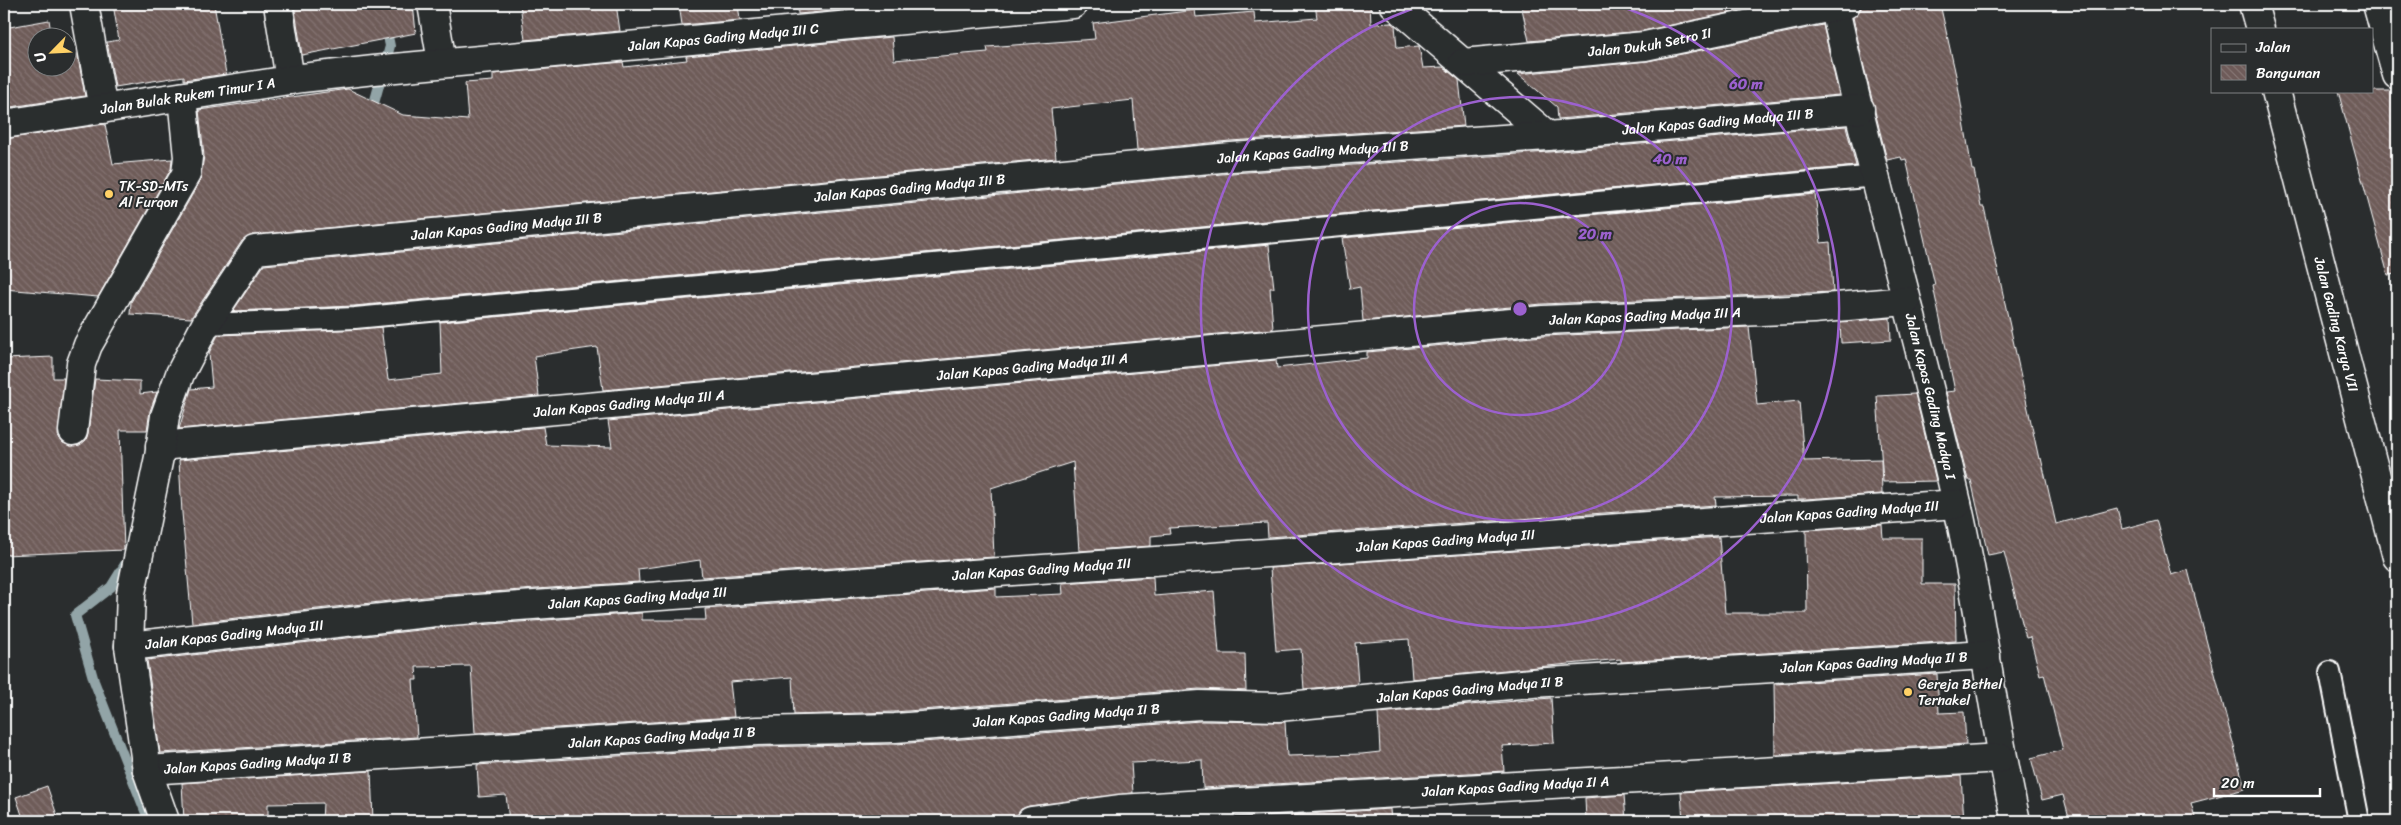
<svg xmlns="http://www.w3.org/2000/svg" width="2401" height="825" viewBox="0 0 2401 825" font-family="Sriracha,sans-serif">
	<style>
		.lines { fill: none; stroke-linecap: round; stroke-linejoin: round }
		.stream { stroke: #92a4a7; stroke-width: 10 }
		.building { fill: url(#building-back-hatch); stroke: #fff }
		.lane-casing { stroke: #fff; stroke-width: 24 }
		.street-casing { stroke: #fff; stroke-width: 31 }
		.lane { stroke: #2a2d2e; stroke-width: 20 }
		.street { stroke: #2a2d2e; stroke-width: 28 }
		.ring { fill: none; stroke: #9c61cf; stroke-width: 2.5 }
		.poi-dot { fill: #ffd166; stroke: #2a2d2e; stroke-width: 2 }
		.labels { text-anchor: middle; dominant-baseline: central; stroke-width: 4; stroke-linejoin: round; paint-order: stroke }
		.street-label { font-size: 14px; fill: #fff; stroke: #2a2d2e }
		.poi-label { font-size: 14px; fill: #fff; stroke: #2a2d2e; text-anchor: start }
		.centre { fill: #9c61cf; stroke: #2a2d2e; stroke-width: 2.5 }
		.ring-label { font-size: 15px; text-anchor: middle; font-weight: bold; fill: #9c61cf; stroke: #2a2d2e; stroke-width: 4; stroke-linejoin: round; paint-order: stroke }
	</style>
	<defs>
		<pattern id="building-back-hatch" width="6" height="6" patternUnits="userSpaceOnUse" patternTransform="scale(1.25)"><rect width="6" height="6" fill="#6e5b59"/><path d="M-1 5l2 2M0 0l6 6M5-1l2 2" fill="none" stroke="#847472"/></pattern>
	</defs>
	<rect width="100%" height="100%" fill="#2a2d2e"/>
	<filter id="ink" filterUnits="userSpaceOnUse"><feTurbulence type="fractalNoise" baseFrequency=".02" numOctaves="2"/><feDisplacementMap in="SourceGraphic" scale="10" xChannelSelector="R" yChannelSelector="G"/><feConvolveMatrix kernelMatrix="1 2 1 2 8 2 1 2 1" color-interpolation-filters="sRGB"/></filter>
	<g filter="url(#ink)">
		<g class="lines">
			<!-- stream -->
			<path class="stream" d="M371 114 390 46 381 4
				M129 558 111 587 75 615 94 681 149 821"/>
		</g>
		<!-- building -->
		<path class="building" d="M113 4H214L226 74 184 80V76L115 87 107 42 119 40Z
			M294 4H413L416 33 302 55Z
			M520 4H616L620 31 525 40Z
			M679 4H738L740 20 682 25Z
			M797 4H889L890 6 798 14Z
			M1315 4H1370L1371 24 1392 23 1395 25 1397 48 1419 46 1423 68 1443 67 1459 80 1464 126 1230 141 1137 150 1133 100 1051 109 1056 158 253 235 242 241 191 318 130 314 131 302 200 181 204 156 199 110 348 89 403 115 468 120 465 83 493 81V74L623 62 624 67 687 60 686 56 892 37 894 60 988 52 987 47 1095 39 1093 23 1195 10 1196 17 1254 12 1255 23 1317 18Z
			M1521 4H1771L1643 31 1529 41Z
			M1861 4H1940L1957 80 1972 170H1974L1981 207H1984L2039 459 2041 458 2056 524 2117 508 2122 529 2156 520 2171 575 2188 570 2245 789 2191 803 2196 821H2070L2063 795 2042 800 2031 758 2063 750 2044 674 2040 675 2030 637 2026 638 2004 552 1988 555 1971 480H1968L1946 392 1955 391 1933 286 1935 285 1906 159 1902 160 1901 157 1887 160 1863 63 1853 17 1861 9Z
			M49 20 52 38H38V68H68V47L76 46 85 96 4 108V28Z
			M1823 25 1839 95 1558 119 1557 107 1518 74 1648 61Z
			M2338 91H2397V274L2388 275Z
			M105 124 113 164 172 159 171 169 98 297 4 289V139Z
			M1846 126 1856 166 354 306 233 311 264 265 1232 173 1549 152Z
			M1815 194 1821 243 1830 242 1833 292 1542 304 1363 321 1360 287 1350 289 1342 238Z
			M1269 245 1274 288H1270L1273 329 603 390 597 347 534 356 539 396 179 429 191 389 212 387 209 353 218 335 381 327 388 380 442 374 440 322Z
			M1890 318 1891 340 1841 343 1840 322Z
			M1749 327 1757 405 1799 401 1804 461 1881 459 1882 494 1805 499H1798V496L1715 497 1716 505 1268 537 1267 523 1169 528 1170 534 1151 536V546L1079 551 1073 462 991 488 994 557 702 577 700 560 638 569 639 582 434 596 192 623 182 513 179 460 543 427 546 445 612 447 608 421 1276 360 1277 368 1367 358V352L1544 336Z
			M53 357V378H64L58 437 63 443 71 446 80 445 86 440 88 433 95 379 140 381V394L157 392 150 411 147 430H120L124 550 4 555V359Z
			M1915 394 1936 481 1883 482 1877 396Z
			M1882 525 1883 538H1922V584H1955L1956 641 1621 662V659L1412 679 1409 639 1355 643 1358 684 1304 689 1301 649 1276 651 1270 568 1719 537 1725 613H1807L1806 530Z
			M1153 577 1154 596 1214 591 1219 654H1245L1246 691 1199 689 894 712 794 715 792 677 730 682 734 717 475 733 471 666 416 667 417 680H413L417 737 160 753 147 660 437 628 642 613V620H706L705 609 996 588V597L1063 594 1062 583Z
			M1937 674 1939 713 1964 712 1966 744 1775 755 1774 684Z
			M1551 698 1554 743 1502 746 1504 771 1203 788 1202 760 1131 763 1133 793 1029 806 1021 809 1016 821H754V814L698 818V821H509L506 795 479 797 477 765 758 747 896 744 1200 721 1285 722 1287 756 1362 754 1380 752 1378 713Z
			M371 771 373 821H322L323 803 268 804V821H184L182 783Z
			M1961 776 1964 821H1814V817L1744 821H1683L1681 792Z
			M47 786 59 821H24L16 797Z
			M1624 795 1626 821H1586L1585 798Z
			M1390 809 1391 821H1291V815Z"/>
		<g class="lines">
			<defs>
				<path id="lane" d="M206 324 355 318 1876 176
					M2330 672 2359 821"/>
				<g id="street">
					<path d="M84 4 103 109"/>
					<path d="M278 4 290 80"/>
					<path d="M432 4 442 62"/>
					<path d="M1394 4 1548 136"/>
					<path id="s1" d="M1834 4C1870 171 1919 336 1957 503 1981 608 1992 716 2016 821"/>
					<path d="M2253 4 2260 29"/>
					<path d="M2377 4 2397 75"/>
					<path id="s2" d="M1463 63 1645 46 1846 4"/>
					<path id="s3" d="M2276 91 2397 557"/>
					<path id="s4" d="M4 124 302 78 374 70 1073 4"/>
					<path d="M73 431 81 364 88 345 186 174 188 157 182 97"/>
					<path id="s5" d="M160 446 1543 320 1813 309 1906 301"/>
					<path id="s6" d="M129 646 436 612 1957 504"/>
					<path id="s7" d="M147 770 757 731 895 728 1200 705 1278 707 1532 683 1986 655"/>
					<path id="s8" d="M165 821 147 770 129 646 131 593 159 457 165 416 180 374 206 324 255 250 1231 157 1548 136 1860 109"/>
					<path id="s9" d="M1031 821 1119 809 2001 758"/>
				</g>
			</defs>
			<!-- lane casing -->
			<use href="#lane" class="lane-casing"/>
			<!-- street casing -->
			<use href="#street" class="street-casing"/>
			<!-- lane -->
			<use href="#lane" class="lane"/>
			<!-- street -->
			<use href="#street" class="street"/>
		</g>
	</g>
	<!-- distance rings -->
	<g class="ring">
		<circle cx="1520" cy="309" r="106"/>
		<circle cx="1520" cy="309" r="212"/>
		<path d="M1613 4A319 319 0 1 1 1427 4"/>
	</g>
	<!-- markers -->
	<g class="poi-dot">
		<circle cx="109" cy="194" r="5"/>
		<circle cx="1908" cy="692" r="5"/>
	</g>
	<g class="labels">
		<!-- street labels -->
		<g class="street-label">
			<text stroke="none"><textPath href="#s4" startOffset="725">Jalan Kapas Gading Madya III C</textPath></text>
			<text stroke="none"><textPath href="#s2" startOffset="188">Jalan Dukuh Setro II</textPath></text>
			<text stroke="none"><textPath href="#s4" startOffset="186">Jalan Bulak Rukem Timur I A</textPath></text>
			<text stroke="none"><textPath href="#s8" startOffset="2071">Jalan Kapas Gading Madya III B</textPath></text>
			<text stroke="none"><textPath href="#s8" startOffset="1665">Jalan Kapas Gading Madya III B</textPath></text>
			<text stroke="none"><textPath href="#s8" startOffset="1260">Jalan Kapas Gading Madya III B</textPath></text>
			<text stroke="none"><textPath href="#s8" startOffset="855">Jalan Kapas Gading Madya III B</textPath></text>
			<text stroke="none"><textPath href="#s5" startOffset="1491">Jalan Kapas Gading Madya III A</textPath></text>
			<text stroke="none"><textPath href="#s3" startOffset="241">Jalan Gading Karya VII</textPath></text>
			<text stroke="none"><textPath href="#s5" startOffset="876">Jalan Kapas Gading Madya III A</textPath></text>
			<text stroke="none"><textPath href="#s1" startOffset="404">Jalan Kapas Gading Madya I</textPath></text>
			<text stroke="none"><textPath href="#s5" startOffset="471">Jalan Kapas Gading Madya III A</textPath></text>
			<text stroke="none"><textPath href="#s6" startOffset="1726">Jalan Kapas Gading Madya III</textPath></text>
			<text stroke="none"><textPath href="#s6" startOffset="1321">Jalan Kapas Gading Madya III</textPath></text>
			<text stroke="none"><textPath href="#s6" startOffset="916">Jalan Kapas Gading Madya III</textPath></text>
			<text stroke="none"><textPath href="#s6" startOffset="511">Jalan Kapas Gading Madya III</textPath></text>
			<text stroke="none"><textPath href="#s6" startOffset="106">Jalan Kapas Gading Madya III</textPath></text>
			<text stroke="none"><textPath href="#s7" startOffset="1731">Jalan Kapas Gading Madya II B</textPath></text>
			<text stroke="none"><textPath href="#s7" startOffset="1326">Jalan Kapas Gading Madya II B</textPath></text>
			<text stroke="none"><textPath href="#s7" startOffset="921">Jalan Kapas Gading Madya II B</textPath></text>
			<text stroke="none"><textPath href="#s7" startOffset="516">Jalan Kapas Gading Madya II B</textPath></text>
			<text stroke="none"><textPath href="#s7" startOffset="111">Jalan Kapas Gading Madya II B</textPath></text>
			<text stroke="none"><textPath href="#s9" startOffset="486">Jalan Kapas Gading Madya II A</textPath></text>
		</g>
		<!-- poi labels -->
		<g class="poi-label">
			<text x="119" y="186">TK-SD-MTs<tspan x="119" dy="16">Al Furqon</tspan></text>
			<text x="1918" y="684">Gereja Bethel<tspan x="1918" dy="16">Ternakel</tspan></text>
		</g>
	</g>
	<circle cx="1520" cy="309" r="8" class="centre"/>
	<g class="ring-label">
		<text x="1746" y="89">60 m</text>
		<text x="1670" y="164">40 m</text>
		<text x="1595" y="239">20 m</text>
	</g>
	<!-- margin -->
	<rect width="2401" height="825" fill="none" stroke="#2a2d2e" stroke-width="20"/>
	<rect x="10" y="10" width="2381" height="805" fill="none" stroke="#fff" stroke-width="2" filter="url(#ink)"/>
	<!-- legend -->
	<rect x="2211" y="28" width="162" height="65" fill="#2a2d2e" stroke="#7f8182"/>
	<rect x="2221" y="44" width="25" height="8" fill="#2a2d2e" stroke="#7f8182"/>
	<text x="2256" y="52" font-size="15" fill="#ffffff">Jalan</text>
	<rect x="2221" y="65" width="25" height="15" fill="url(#building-back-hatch)" stroke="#7f8182"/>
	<text x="2256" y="78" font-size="15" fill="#ffffff">Bangunan</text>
	<!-- north arrow -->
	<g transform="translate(52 52) rotate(246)"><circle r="24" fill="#2a2d2e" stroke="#7f8182"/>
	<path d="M0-4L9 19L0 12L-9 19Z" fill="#ffd166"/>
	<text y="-8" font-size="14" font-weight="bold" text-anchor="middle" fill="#ffffff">U</text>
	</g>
	<!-- scale -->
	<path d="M2214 788v8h106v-8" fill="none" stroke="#ffffff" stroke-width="2.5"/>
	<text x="2221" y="788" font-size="15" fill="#ffffff" stroke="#2a2d2e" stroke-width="4" paint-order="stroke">20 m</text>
</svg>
